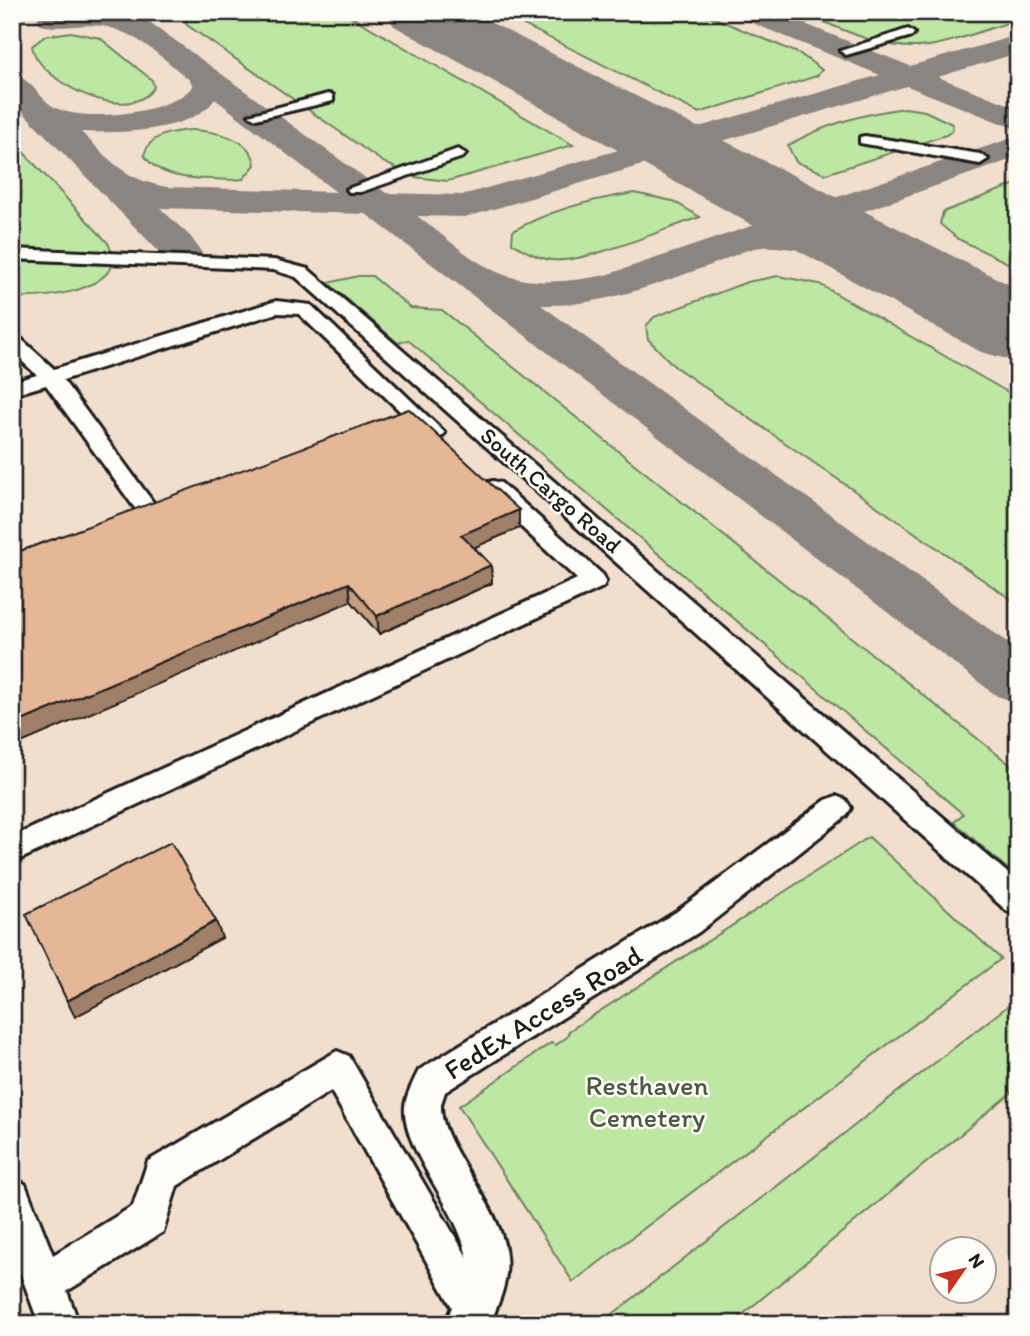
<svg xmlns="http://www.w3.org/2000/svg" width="1030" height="1336" viewBox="0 0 1030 1336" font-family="Itim,sans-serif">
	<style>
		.built { fill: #f2decd; fill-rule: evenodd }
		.green { fill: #bee7a3; stroke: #6d8260; stroke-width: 2 }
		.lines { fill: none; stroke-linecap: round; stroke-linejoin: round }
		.taxiway { fill: #8a8580; fill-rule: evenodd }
		.runway { fill: #8a8580; fill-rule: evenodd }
		.minor-casing { stroke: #1c1c1c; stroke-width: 6 }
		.minor { fill: #fdfcf7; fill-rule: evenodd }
		.wall { fill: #c59d81; stroke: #1c1c1c; stroke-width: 2 }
		.shaded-wall { fill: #a08069; stroke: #1c1c1c; stroke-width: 2 }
		.building { fill: #e5b796; stroke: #1c1c1c; stroke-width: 2 }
		.labels { text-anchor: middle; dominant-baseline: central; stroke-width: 5; stroke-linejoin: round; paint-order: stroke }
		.street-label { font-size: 23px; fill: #1c1c1c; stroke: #fdfcf7 }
		.near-street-label { font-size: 28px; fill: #1c1c1c; stroke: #fdfcf7 }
		.near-park-label { font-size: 28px; fill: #4d5944; stroke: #fdfcf7 }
	</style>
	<rect width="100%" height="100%" fill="#f8eee4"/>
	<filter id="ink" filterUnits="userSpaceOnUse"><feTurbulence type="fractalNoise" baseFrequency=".0143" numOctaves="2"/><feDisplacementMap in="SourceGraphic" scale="14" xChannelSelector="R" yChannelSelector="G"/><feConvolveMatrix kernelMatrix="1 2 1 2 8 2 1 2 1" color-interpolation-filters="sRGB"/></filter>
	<g filter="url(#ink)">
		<!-- built -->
		<path class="built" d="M12 12H1018V1324H12ZM942 1248H984V1290H942Z"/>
		<!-- green -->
		<path class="green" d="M186 12H343L573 145 448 181 414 177 383 162 187 25 183 15Z
			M498 12H700L800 54 822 70 817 76 699 113Z
			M800 12H1014L1017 17 1011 22C982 30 949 45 918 47 878 49 836 26 800 12Z
			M71 32 100 38 152 80 154 87C129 128 36 80 32 46L45 36Z
			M905 108 925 111 952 124 953 130 946 135 826 174 796 162 788 146C820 125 867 113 905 108Z
			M191 130C213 131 252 137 255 165L243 179 234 180C204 178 162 183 144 155 149 134 172 132 191 130Z
			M12 140 108 243 112 253 12 249Z
			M1018 183V268L958 239 940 224 943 212Z
			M634 193 673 201 700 217C666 228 585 264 552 260 537 258 525 251 512 243L513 231C548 211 594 199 634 193Z
			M12 261 113 265C98 293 45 298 17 297L12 296Z
			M358 276H372L411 308 442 310 1018 771V878L954 822 963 814 408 340 398 343 328 283Z
			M778 276 819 284 1018 398V604L674 366 648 339 646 326 654 317 747 282Z
			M869 837 1001 959 573 1282 459 1106 551 1043 556 1045 567 1037 569 1031Z
			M1018 998V1087L731 1324H600Z"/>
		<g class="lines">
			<!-- taxiway -->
			<path class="taxiway" d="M116 12 144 18 386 193 462 195 880 75 740 18 737 12H775L910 66 1018 35V53L938 77 1018 108V130L907 86 477 214 464 217 417 216C441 233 466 257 493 270 526 287 570 282 606 275L1018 136V157L816 228 878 240 883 248 878 256C842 265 799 245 762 247 746 248 726 260 711 265 656 284 601 307 541 305L1018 650V703L997 696 366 214 160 208 191 237 202 253 196 261 182 265 168 261 12 101V74C32 79 38 97 54 107 84 124 173 113 193 86L190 80C164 60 136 31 102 26 82 23 61 30 41 25L37 19 45 12ZM215 99 336 192 167 187C125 180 110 160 81 132 118 133 192 133 215 99Z"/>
			<!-- runway -->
			<path class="runway" d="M385 12H470L1018 289V362L981 352 394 26Z"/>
			<defs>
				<path id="minor" d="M908 29 914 33 912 36 846 55 840 51Z
					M328 94 333 95V101L256 119 249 115Z
					M865 136 980 154 988 159 980 164 860 143V137Z
					M458 149 466 154 463 157 361 192H349L347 189Z
					M12 249 274 260 308 269 1018 882V914L1007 911 296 277 273 270 12 259Z
					M276 301 311 305 441 429 445 433 441 437H427L299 314 277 313 63 380 161 513 158 518H142L46 385 12 395V382L37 375 12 352V335L19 337 54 369Z
					M493 481 501 483 603 575 606 581 603 587 12 863V837L577 579 485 493 482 488 485 483Z
					M836 796 846 800 851 808 846 816 699 932 445 1092C444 1096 441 1102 441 1107 441 1148 502 1205 506 1256 509 1281 499 1302 490 1324H445L452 1307 331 1091 177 1186 163 1232 67 1291 79 1324H39L12 1250V1178L25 1184 53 1255 133 1206 148 1161 337 1051 349 1056 467 1257C459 1209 401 1149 405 1106 406 1095 414 1080 419 1070L676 912 826 800Z"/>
			</defs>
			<!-- minor casing -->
			<use href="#minor" class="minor-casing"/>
			<!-- minor -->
			<use href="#minor" class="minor"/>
		</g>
		<!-- wall -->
		<path class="wall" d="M519 510V528L474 547 491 565 492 583 379 634 351 601 12 554Z"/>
		<!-- shaded-wall -->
		<path class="shaded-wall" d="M519 510V528L462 553 461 535Z
			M491 565 492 583 379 634 377 616Z
			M349 583 351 601 12 747V725Z
			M216 921 222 938 75 1017 67 1001Z"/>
		<!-- building -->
		<path class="building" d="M409 409 519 510 461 535 491 565 377 616 349 583 12 725V554Z
			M171 842 216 921 67 1001 26 914Z"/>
	</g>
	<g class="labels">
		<!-- street labels -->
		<g class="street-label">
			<text transform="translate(551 490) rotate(41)">South Cargo Road</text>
		</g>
		<!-- near-street labels -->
		<g class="near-street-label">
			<text transform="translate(543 1012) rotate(-32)">FedEx Access Road</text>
		</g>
		<!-- near-park labels -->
		<g class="near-park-label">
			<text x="647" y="1085">Resthaven<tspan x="647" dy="32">Cemetery</tspan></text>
		</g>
	</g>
	<!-- margin -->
	<rect width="1030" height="1336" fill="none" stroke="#fdfcf7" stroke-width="42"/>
	<rect x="21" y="21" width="988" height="1294" fill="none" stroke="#1c1c1c" stroke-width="2.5" filter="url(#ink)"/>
	<!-- north arrow -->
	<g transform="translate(963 1270) rotate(56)"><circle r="33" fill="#fdfcf7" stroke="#a3a29f" stroke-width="2"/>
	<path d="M0-5L12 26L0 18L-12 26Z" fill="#c8321e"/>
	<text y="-10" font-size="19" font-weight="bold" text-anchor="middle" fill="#1c1c1c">N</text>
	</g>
</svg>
